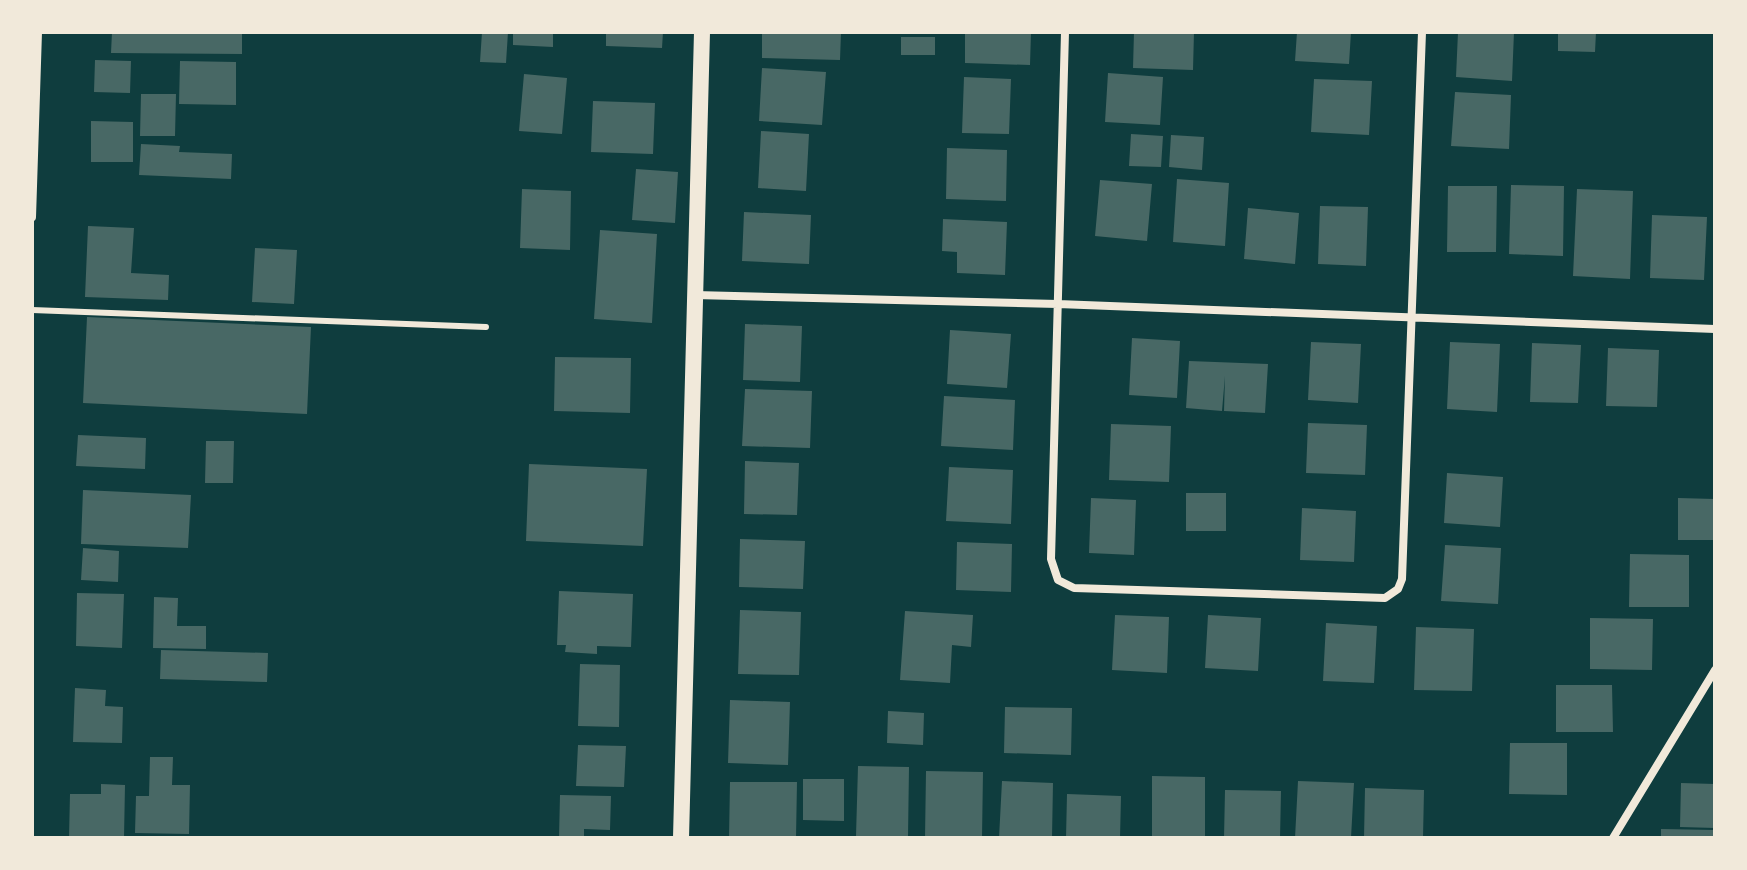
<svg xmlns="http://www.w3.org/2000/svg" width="1747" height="870" viewBox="0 0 1747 870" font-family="'Golos Text',sans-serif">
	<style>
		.building { fill: #486865 }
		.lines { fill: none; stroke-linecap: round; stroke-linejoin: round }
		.service { stroke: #f1e9da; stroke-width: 6 }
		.minor { stroke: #f1e9da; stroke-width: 8 }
		.secondary { stroke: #f1e9da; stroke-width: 16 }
	</style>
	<rect width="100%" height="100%" fill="#0f3d3e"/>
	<!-- building -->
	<path class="building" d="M112 32H242V54L111 53Z
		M482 32H508L506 63 480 62Z
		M513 32H553V47L513 45Z
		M606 32H663L662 48 606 46Z
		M762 32H841L840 60 762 58Z
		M965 32H1031L1030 65 965 63Z
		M1134 32H1194L1193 70 1133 68Z
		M1297 32H1351L1349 64 1295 61Z
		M1458 32H1514L1512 81 1456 77Z
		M1558 32H1596L1595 52 1558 51Z
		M901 37H935V55H901Z
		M95 60 131 61 130 93 94 92Z
		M180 61 236 62V105L179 104Z
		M762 68 826 72 822 125 759 121Z
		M1108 73 1163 77 1160 125 1105 122Z
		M524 74 567 78 562 134 519 131Z
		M964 77 1011 79 1009 134 962 133Z
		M1314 79 1372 81 1369 135 1311 132Z
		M1455 92 1511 95 1509 149 1451 146Z
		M141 94H176L175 136H140Z
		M593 101 655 103 653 154 591 152Z
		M91 121 133 122V162H91Z
		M761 131 809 134 806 191 758 188Z
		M1131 134 1163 136 1161 167 1129 166Z
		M1171 135 1204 137 1202 170 1169 167Z
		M141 144 180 146 179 152 232 154 231 179 139 175Z
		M947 148 1007 150 1006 201 946 199Z
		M636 169 678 172 675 223 632 220Z
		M1177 179 1229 183 1225 246 1173 242Z
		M1100 180 1152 184 1147 241 1095 236Z
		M1511 185 1564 186 1563 256 1509 254Z
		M1448 186H1497L1496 252H1447Z
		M522 189 571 191 570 250 520 248Z
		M1577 189 1633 191 1630 279 1573 276Z
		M1320 206 1368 207 1366 266 1318 264Z
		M1248 208 1299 213 1295 264 1244 259Z
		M744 212 811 215 809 264 742 261Z
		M1652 215 1707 217 1704 280 1650 278Z
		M943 219 1007 222 1005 275 957 273V252L942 251Z
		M88 226 134 228 131 273 169 275 168 300 85 297Z
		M600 230 657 234 652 323 594 319Z
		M255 248 297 250 294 304 252 302Z
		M87 317 311 327 307 414 83 403Z
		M745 324 802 326 800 382 743 380Z
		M950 330 1011 334 1007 388 947 384Z
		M1132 338 1180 341 1177 398 1129 395Z
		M1311 342 1361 344 1358 403 1308 400Z
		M1450 342 1500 344 1497 412 1447 409Z
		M1532 343 1581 345 1578 403 1530 402Z
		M1608 348 1659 350 1657 407 1606 406Z
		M555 357 631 358 630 413 554 411Z
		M1189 361 1268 364 1265 413 1224 411 1225 376 1222 411 1186 408Z
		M745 389 812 391 810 448 742 446Z
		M944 396 1015 400 1013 450 941 446Z
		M1308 423 1367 425 1365 475 1306 473Z
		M1111 424 1171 426 1169 482 1109 480Z
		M78 435 146 438 145 469 76 466Z
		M206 441H234L233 483H205Z
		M745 461 799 463 797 515 744 514Z
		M529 464 647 469 643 546 526 541Z
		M949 467 1013 470 1011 524 946 521Z
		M1447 473 1503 477 1500 527 1444 523Z
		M83 490 191 495 188 548 81 544Z
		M1186 493H1226V531H1186Z
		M1091 498 1136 500 1134 555 1089 553Z
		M1678 498 1715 499V540H1678Z
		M1302 508 1356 511 1354 562 1300 560Z
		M740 539 805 541 803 589 739 587Z
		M957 542 1012 544 1011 592 956 590Z
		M1445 545 1501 548 1498 604 1441 601Z
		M83 548 119 551 118 582 81 580Z
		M1630 554 1689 555V607H1629Z
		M559 591 633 594 631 647 597 646V654L565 652 566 645H557Z
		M77 593 124 594 122 648 76 646Z
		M154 597 178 598 177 626H206V649L153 648Z
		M740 610 801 612 799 675 738 674Z
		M905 611 973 615 971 647 952 645 950 683 900 680Z
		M1115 615 1169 617 1167 673 1112 670Z
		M1208 615 1261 618 1258 671 1205 668Z
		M1590 618 1653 619 1652 670 1590 669Z
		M1326 623 1377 626 1374 683 1323 681Z
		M1416 627 1474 629 1472 691 1414 690Z
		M161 650 268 653 267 682 160 679Z
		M580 664 620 665 619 727 578 726Z
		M1556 685H1612L1613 732H1556Z
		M75 688 106 690 105 706 123 707 122 743 73 742Z
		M730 700 790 702 788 765 728 763Z
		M1005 707 1072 708 1071 755 1004 753Z
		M888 711 924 713 923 745 887 743Z
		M1510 743H1567V795L1509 794Z
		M578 745 626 746 624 787 576 786Z
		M150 757H173L172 785H190L189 834 135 833 136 796H149Z
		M858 766 909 767 908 837 856 836Z
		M926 771 983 772 982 838H925Z
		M1152 776 1205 777V838H1152Z
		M803 779H844V821L803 820Z
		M1002 781 1053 783 1052 838H999Z
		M1298 781 1354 783 1351 838H1295Z
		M730 782H797L796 838H729Z
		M1681 783 1715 784V828L1680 827Z
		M101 784 125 785 124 838H69L70 794H101Z
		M1365 788 1424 790 1423 838H1364Z
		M1225 790 1281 791 1280 838H1224Z
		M1067 794 1121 796 1120 838H1066Z
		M560 795 611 796 610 830 584 829V838H559Z
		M1661 829 1715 830V838H1661Z"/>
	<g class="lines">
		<!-- service -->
		<path class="service" d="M32 310 486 327"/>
		<!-- minor -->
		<path class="minor" d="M1065 32 1051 559 1058 580 1074 588 1385 598 1398 589 1402 579 1422 32
			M32 217 38 32
			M695 295 1058 304 1715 329
			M1613 838 1715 670"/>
		<!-- secondary -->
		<path class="secondary" d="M681 838 702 32"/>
	</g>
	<!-- border -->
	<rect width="1747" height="870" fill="none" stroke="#f1e9da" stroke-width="68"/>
</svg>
